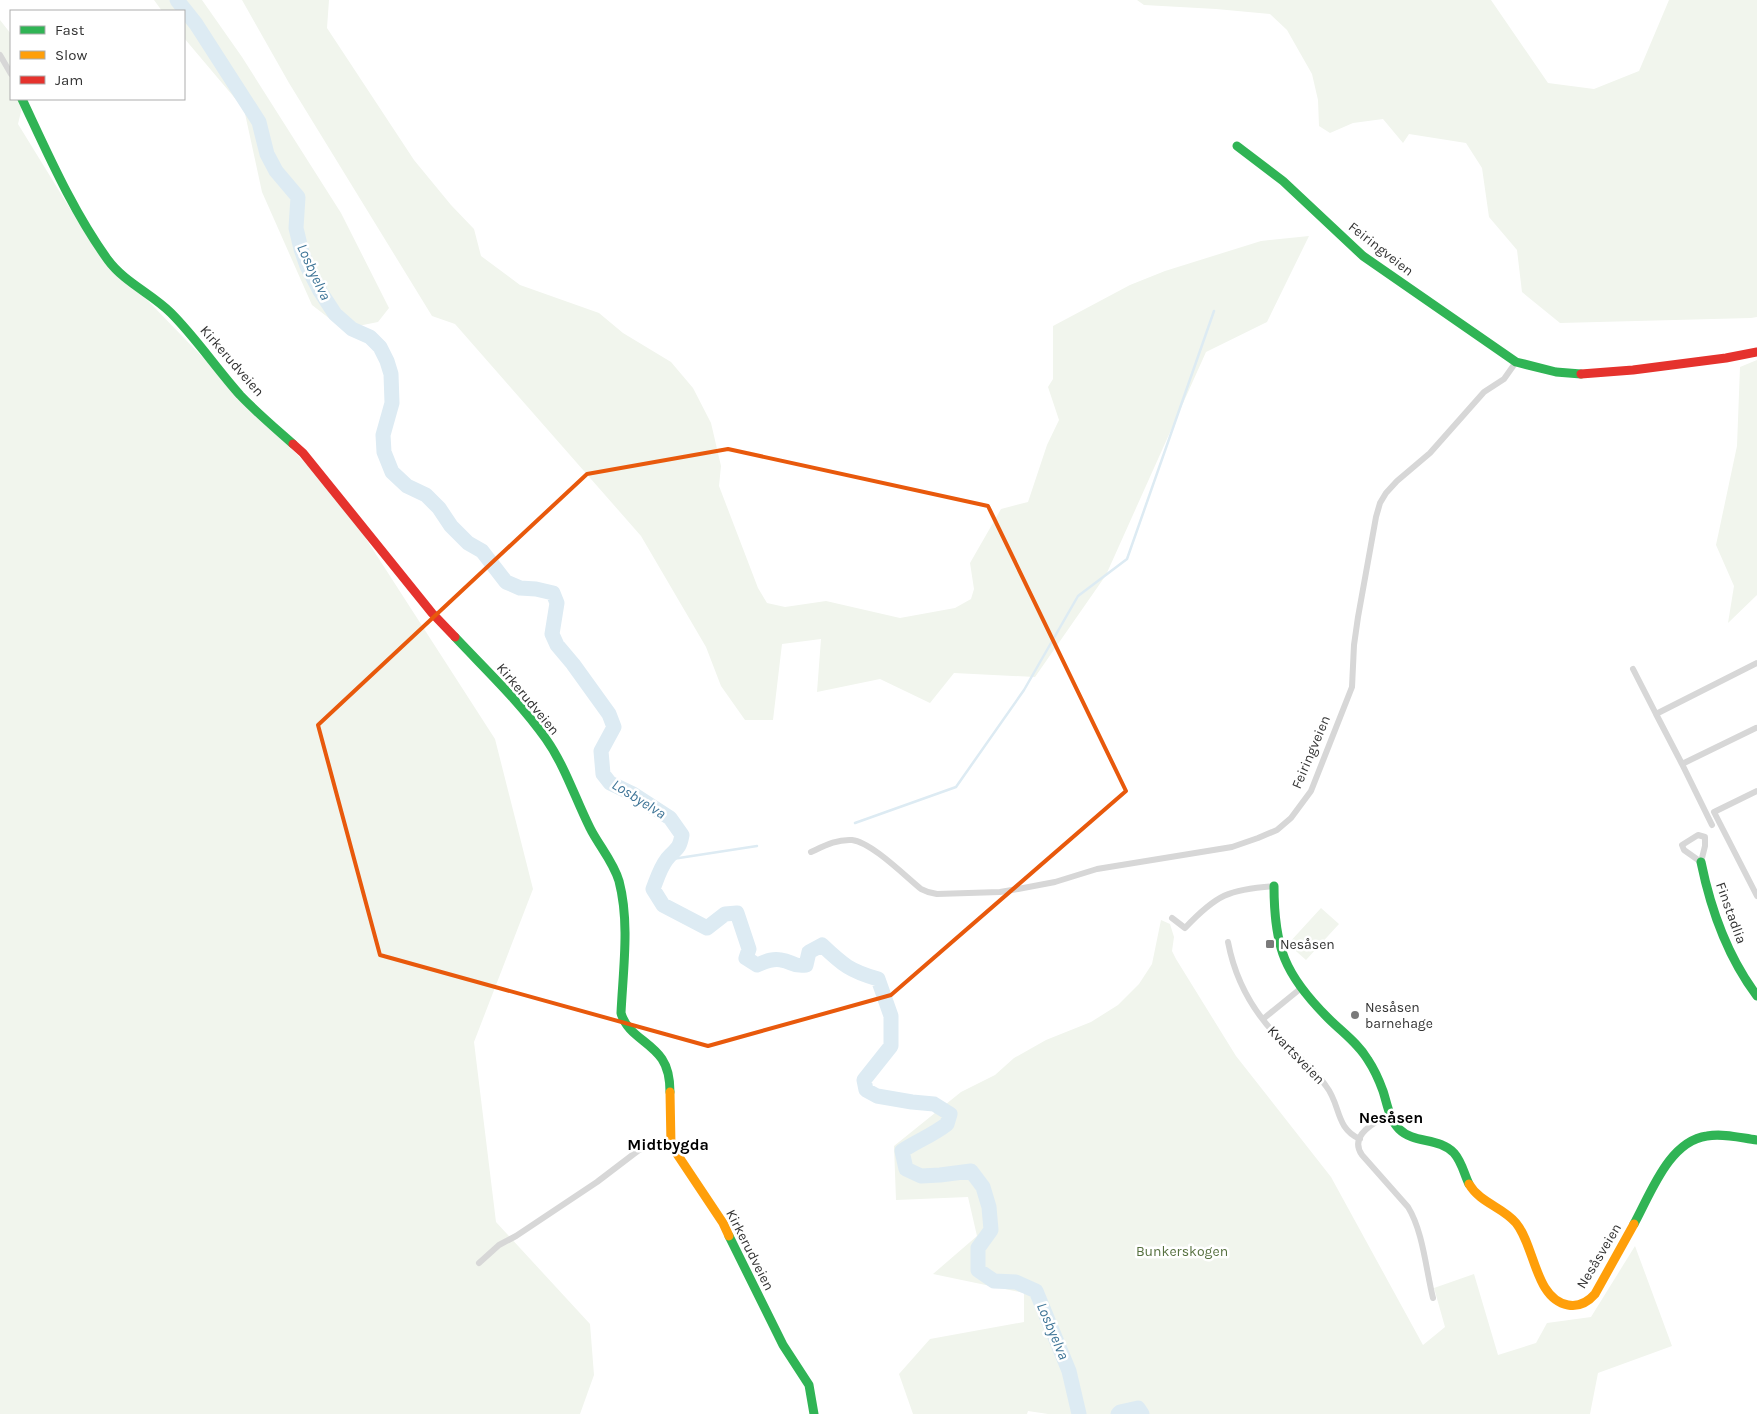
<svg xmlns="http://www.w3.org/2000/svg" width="1757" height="1414" viewBox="0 0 1757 1414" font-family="Karla,sans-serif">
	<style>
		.green { fill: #f1f5ed }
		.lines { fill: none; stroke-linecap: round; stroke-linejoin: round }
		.stream { stroke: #ddebf3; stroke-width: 2.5 }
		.river { stroke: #ddebf3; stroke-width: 15 }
		.street { stroke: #d7d7d7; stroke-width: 6 }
		.fast { stroke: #30b455; stroke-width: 9 }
		.slow { stroke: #ff9f0a; stroke-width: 9 }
		.jam { stroke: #e5322d; stroke-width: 9 }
		.marked { fill: none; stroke: #e8590c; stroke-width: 4; stroke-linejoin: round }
		.poi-dot { fill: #7a7a7a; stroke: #fff; stroke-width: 2 }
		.labels { text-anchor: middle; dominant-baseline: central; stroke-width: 5; stroke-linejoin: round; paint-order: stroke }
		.street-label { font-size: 14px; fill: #333; stroke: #fff }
		.poi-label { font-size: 14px; fill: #333; stroke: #fff; text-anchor: start }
		.park-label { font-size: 14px; fill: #56703f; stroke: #fff }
		.water-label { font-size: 15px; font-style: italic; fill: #3f7597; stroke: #fff }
		.quarter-label { font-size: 16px; font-weight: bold; fill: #000; stroke: #fff }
	</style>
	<rect width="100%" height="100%" fill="#fff"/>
	<!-- green -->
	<path class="green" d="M154 0H202L242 57 341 213 389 308 378 322 343 329 312 305 262 192 244 109 184 38V11H162Z
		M242 0H329L327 28 414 160 451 205 474 229 481 256 520 285 599 313 623 333 671 362 693 388 711 423 721 466 719 486 758 588 767 603 785 607 826 601 900 618 955 608 971 599 974 589 970 563 1001 509 1028 502 1047 445 1059 420 1048 387 1053 379V326L1130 285 1165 271 1261 241 1309 236 1267 322 1206 352 1106 575 1035 677 954 673 930 703 880 679 817 692 821 639 782 644 773 720H745L721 686 706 647 641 536 455 324 432 316 289 83Z
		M1137 0H1491L1548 83 1594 89 1639 71 1669 0H1757V317L1751 318 1560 323 1522 292 1517 250 1489 217 1482 168 1466 143 1409 134 1403 143 1383 119 1353 123 1330 133 1319 126 1318 100 1312 74 1287 30 1270 14 1216 9 1144 5Z
		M0 20 11 34V99H24L18 124 90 241 341 500 495 739 533 889 474 1042 496 1222 590 1324 594 1375 580 1414H0Z
		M1757 360V595L1728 623 1734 586 1716 545 1737 446 1740 367Z
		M1321 908 1339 924 1306 960 1288 944Z
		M1161 920 1170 924 1174 937 1172 951 1176 959 1236 1056 1331 1177 1423 1345 1445 1327 1434 1288 1474 1274 1498 1355 1536 1343 1547 1323 1591 1317 1635 1246 1672 1346 1598 1373 1590 1414H1048L1028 1411 1027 1414H913L899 1374 930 1339 1024 1322V1293L933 1274 977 1236 968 1197 896 1200 894 1146 961 1092 995 1075 1014 1058 1046 1040 1091 1022 1118 1005 1139 984 1152 964Z"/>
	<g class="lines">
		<!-- stream -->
		<path class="stream" d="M855 823 956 787 1024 690 1078 596 1127 559 1214 311
			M666 860 757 846"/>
		<!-- river -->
		<path class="river" d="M177 0 196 24 259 122 267 154 276 171 298 197 296 228 301 249 307 266 320 291 335 314 352 329 370 337 380 347 387 361 391 374 392 403 383 435 384 452 392 472 407 486 426 495 439 508 451 526 468 543 482 551 506 582 520 588 536 589 553 593 557 603 552 634 557 645 573 664 609 714 614 727 601 751 603 774 610 783 633 794 670 818 682 835C679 851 676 848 667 859 660 868 657 879 653 889L663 905 707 928 725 914 737 913 749 949 746 958 757 965C765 962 772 958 781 960 792 961 792 967 806 965L809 952 822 945C843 965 850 971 878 979L891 1016V1046L864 1080 866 1090 877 1096 912 1102 934 1104 950 1114 947 1124C933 1135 917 1141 902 1151L906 1169 921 1176 940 1175 971 1171 983 1187 989 1207 991 1230 978 1248V1270L994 1281 1016 1282 1036 1291 1069 1371 1079 1414
			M1118 1414 1120 1412 1138 1408 1142 1414"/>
		<!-- street -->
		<path class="street" d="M0 55 11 74
			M1633 669 1656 714
			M1682 764 1656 714 1757 663
			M1757 791 1714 812 1757 896
			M1712 825 1682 764 1756 728
			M1698 835 1705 837V846L1701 862 1684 850 1682 845Z
			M811 852C824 846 837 839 852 840 871 842 905 876 921 889L928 892 937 894 1000 892 1018 889 1055 882 1097 869 1232 847 1258 838 1277 830 1291 818 1311 791 1352 687 1354 645 1358 617 1376 517 1380 503 1386 493 1397 481 1430 453 1484 392 1504 379 1516 362
			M1172 918 1185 928C1216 895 1229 889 1274 886
			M1228 942C1235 979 1251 1009 1277 1036 1293 1052 1313 1067 1326 1086 1341 1105 1335 1128 1360 1139
			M1263 1019 1300 989
			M1391 1115C1376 1121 1348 1135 1362 1155L1408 1207C1423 1231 1426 1270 1433 1298
			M479 1263 499 1245 516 1236 597 1182 639 1150 656 1144 671 1145"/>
		<!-- fast -->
		<path class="fast" d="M22 99C47 152 73 212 108 260 124 282 152 294 171 313 196 338 216 368 240 395 256 412 275 428 293 444
			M1237 146 1283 181 1363 256 1516 362 1556 372 1581 374
			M455 637C486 670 520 702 546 739 565 766 575 798 590 828 599 846 613 861 619 881 630 923 623 970 621 1013 627 1035 650 1041 662 1059 668 1068 670 1082 670 1092
			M1701 862C1711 911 1727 956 1757 996
			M1274 886C1274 948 1285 975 1328 1018 1342 1032 1358 1043 1368 1060 1374 1069 1379 1080 1383 1091 1387 1103 1389 1119 1399 1129 1414 1144 1439 1137 1454 1153 1462 1162 1464 1174 1469 1184
			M1634 1224C1651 1193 1669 1141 1707 1136 1724 1133 1741 1138 1757 1140
			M729 1236 783 1345 809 1385 814 1414"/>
		<!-- slow -->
		<path class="slow" d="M670 1092 671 1145 723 1223 729 1236
			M1469 1184C1480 1203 1503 1207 1516 1223 1535 1246 1535 1299 1568 1305 1579 1307 1588 1302 1595 1294L1634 1224"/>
		<!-- jam -->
		<path class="jam" d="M1581 374 1633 370 1726 358 1757 352
			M293 444 303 453 432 613 455 637"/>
	</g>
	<!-- marked area -->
	<path class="marked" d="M728 449 988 506 1126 791 891 995 708 1046 380 955 318 725 587 474Z"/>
	<!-- markers -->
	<g class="poi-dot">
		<rect x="1265" y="939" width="10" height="10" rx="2.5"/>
		<circle cx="1355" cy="1015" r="5"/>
	</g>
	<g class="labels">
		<!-- street labels -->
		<g class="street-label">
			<text transform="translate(1381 249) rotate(38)">Feiringveien</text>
			<text transform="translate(232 361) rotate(49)">Kirkerudveien</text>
			<text transform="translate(528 699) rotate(50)">Kirkerudveien</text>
			<text transform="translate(1311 752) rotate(-67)">Feiringveien</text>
			<text transform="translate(1731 913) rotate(70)">Finstadlia</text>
			<text transform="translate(1296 1055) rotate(46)">Kvartsveien</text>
			<text transform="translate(750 1250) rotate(63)">Kirkerudveien</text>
			<text transform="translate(1599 1256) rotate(-59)">Nesåsveien</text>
		</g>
		<!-- poi labels -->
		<g class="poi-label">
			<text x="1280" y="944">Nesåsen</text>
			<text x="1365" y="1007">Nesåsen<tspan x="1365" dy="16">barnehage</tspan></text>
		</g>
		<!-- park labels -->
		<g class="park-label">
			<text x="1182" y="1251">Bunkerskogen</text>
		</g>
		<!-- water labels -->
		<g class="water-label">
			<text transform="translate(314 272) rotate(65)">Losbyelva</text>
			<text transform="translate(639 799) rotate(32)">Losbyelva</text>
			<text transform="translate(1053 1331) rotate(67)">Losbyelva</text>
		</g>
		<!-- quarter labels -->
		<g class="quarter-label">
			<text x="1391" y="1117">Nesåsen</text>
			<text x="668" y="1144">Midtbygda</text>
		</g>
	</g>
	<!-- legend -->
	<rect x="10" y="10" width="175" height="90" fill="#ffffff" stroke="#adadad"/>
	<rect x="20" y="26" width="25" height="8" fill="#30b455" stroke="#adadad"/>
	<text x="55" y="35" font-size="15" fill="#333333">Fast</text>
	<rect x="20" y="51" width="25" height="8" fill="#ff9f0a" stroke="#adadad"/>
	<text x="55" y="60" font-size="15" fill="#333333">Slow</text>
	<rect x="20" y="76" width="25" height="8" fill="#e5322d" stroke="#adadad"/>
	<text x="55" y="85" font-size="15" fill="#333333">Jam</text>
</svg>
